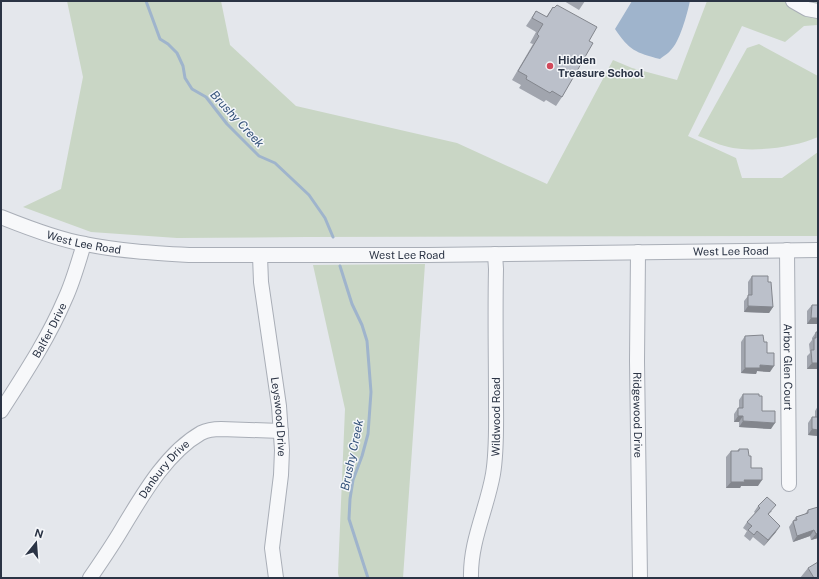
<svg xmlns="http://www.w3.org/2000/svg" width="819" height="579" viewBox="0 0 819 579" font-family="'Public Sans',sans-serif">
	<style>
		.green { fill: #c9d6c5 }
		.water { fill: #9fb4cc }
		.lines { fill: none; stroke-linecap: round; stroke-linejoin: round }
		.stream { stroke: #9fb4cc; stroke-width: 3 }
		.minor-casing { stroke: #a9aeb7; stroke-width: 16 }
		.minor { stroke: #f7f8fa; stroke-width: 14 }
		.wall { fill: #a1a5ae }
		.shaded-wall { fill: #83868d }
		.building { fill: #bbc0ca; stroke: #83868d }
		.poi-dot { fill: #d1495b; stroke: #f4f6f9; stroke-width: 1.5 }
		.labels { text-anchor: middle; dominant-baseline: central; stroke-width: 3; stroke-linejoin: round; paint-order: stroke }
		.poi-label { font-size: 11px; font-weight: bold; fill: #2b3445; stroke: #f4f6f9; text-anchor: start }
		.street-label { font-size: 11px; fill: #2b3445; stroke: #f4f6f9 }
		.water-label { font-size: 12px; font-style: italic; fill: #34527a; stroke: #f4f6f9 }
	</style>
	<rect width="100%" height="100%" fill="#e4e7ec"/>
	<!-- green -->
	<path class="green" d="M67 1H221L230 45 296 106 457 143 547 184 613 60 632 68 677 80 707 1H818V25L804 26 785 42 742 26 688 136 736 158 742 178H782L818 152V236L306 237 177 238 91 232 23 207 61 189 83 77Z
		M759 44 818 76V137C796 147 757 152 733 148 721 146 709 140 698 136L747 48Z
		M425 264 403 578H339L338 573 345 409 313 265Z"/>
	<!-- water -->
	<path class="water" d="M632 1H690C687 14 680 42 670 51 668 54 663 56 660 59 636 53 629 50 615 29Z"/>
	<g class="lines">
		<!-- stream -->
		<path class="stream" d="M146 1 160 39 168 44 177 53 183 66 185 78 192 89 206 97 227 124 259 156 275 163 309 195 325 218 333 237
			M340 266 352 304 362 325 367 341 371 392 368 434 362 456 353 480 350 499 349 519 368 578"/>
		<defs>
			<g id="minor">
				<path d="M793 1 807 9 818 11"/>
				<path id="s1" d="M1 217C26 227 59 240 85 244 119 251 154 253 189 255H428L818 250"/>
				<path id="s2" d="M787 250 789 484"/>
				<path id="s3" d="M638 252 637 361 640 578"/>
				<path id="s4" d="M260 256 261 282 279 406 282 450 281 475 272 548 276 578"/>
				<path id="s5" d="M1 411C24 375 48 339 65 299 73 282 78 263 84 244"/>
				<path id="s6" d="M90 578C101 562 112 546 122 529 142 496 166 453 201 433 207 430 214 429 221 429L281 431"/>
				<path id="s7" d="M471 578C470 541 487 509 493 474 497 450 496 425 496 401 496 357 495 313 496 269L495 254"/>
			</g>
		</defs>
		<!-- minor casing -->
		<use href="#minor" class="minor-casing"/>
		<!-- minor -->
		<use href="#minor" class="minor"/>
	</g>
	<!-- wall -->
	<path class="wall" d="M564 1H585L579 10Z
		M553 7 589 41 562 97 556 106 546 100 544 102 519 88 521 85 512 80 533 44 530 43 536 32 526 26 536 11 546 17Z
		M752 276 768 282 773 307 769 313 744 312V301L748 296V282Z
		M812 305H818V324H807V311Z
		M816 332 818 369H807V356L810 353 809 344 812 340V338Z
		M745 336 767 353 770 372 757 371 756 374 741 373V342Z
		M743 394 762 411 771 429 739 427V422H734V414L738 408H739V400Z
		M818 406V436L808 435V423L812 417H815V411Z
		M739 449 751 468 758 486H741L740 488H726V457L731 451H737Z
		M758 506 772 511 768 515 776 532 764 546 753 537 750 541 744 536 747 531 743 528 747 522 755 513 754 512Z
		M808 510 818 538 811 540 810 536 793 542 789 527 796 517 805 514Z
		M808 568 818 578H800Z"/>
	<!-- shaded-wall -->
	<path class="shaded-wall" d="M748 306 773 307 769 313 744 312Z
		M811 318H818V324H807Z
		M812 363H818V369H807Z
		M760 365 774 366 770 372 757 371 756 374 741 373 745 368Z
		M738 416H743L739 422H734Z
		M743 421 775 423 771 429 739 427Z
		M812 429 818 430V436L808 435Z
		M744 480H762L758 486H741L740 488H726L731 482Z
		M780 526 776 532 764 546 768 540Z
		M814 530 810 536 793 542 797 536Z
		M818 533V538L811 540 816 534Z"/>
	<!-- building -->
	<path class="building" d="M557 5 597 27 589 41 593 43 562 97 552 91 550 93 526 79 527 76 518 71 539 36 537 34 543 24 532 18 536 11 547 17 553 7 554 8Z
		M752 276H768V282H771L773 307 748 306V295H752Z
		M812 305H818V318H811Z
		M816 332H818V363H812L811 350H814V338H816Z
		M763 335 764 342H767V353H774V366L760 365V368H745V336Z
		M743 394H759V396H762V411H775V423L743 421V416H738V408H743Z
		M812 417H818V430L812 429Z
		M739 449H748L749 456H751V468H762V480H744L745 482H731V451H739Z
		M767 497 776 505 768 514 780 526 768 540 757 531 754 535 748 530 752 526 747 522 760 508 758 506Z
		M818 507V533L816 534 814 530 797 536 793 521 797 520 796 517 808 513V510Z
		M818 562V578H814L808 568Z"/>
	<!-- markers -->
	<circle class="poi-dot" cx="550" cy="66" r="4"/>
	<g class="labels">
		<!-- poi labels -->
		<g class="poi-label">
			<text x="558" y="60">Hidden<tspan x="558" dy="13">Treasure School</tspan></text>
		</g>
		<!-- street labels -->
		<g class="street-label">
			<text stroke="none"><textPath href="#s1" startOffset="87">West Lee Road</textPath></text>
			<text stroke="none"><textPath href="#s1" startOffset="735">West Lee Road</textPath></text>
			<text stroke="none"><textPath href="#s1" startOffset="411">West Lee Road</textPath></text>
			<text stroke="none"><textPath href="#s5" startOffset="94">Balfer Drive</textPath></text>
			<text stroke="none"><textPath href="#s2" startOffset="117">Arbor Glen Court</textPath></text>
			<text stroke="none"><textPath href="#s3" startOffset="163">Ridgewood Drive</textPath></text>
			<text stroke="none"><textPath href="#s4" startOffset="162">Leyswood Drive</textPath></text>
			<text stroke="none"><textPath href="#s7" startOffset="164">Wildwood Road</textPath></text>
			<text stroke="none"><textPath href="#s6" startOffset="132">Danbury Drive</textPath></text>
		</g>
		<!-- water labels -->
		<g class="water-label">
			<text transform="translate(237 119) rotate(47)">Brushy Creek</text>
			<text transform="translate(352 455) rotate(-78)">Brushy Creek</text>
		</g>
	</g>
	<!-- border -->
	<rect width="819" height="579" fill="none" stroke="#2b3445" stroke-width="4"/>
	<!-- north arrow -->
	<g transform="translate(36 543) rotate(17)" stroke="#f4f6f9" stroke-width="3" paint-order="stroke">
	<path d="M0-3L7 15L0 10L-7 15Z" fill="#2b3445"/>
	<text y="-6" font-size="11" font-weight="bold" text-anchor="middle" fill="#2b3445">N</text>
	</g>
</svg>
